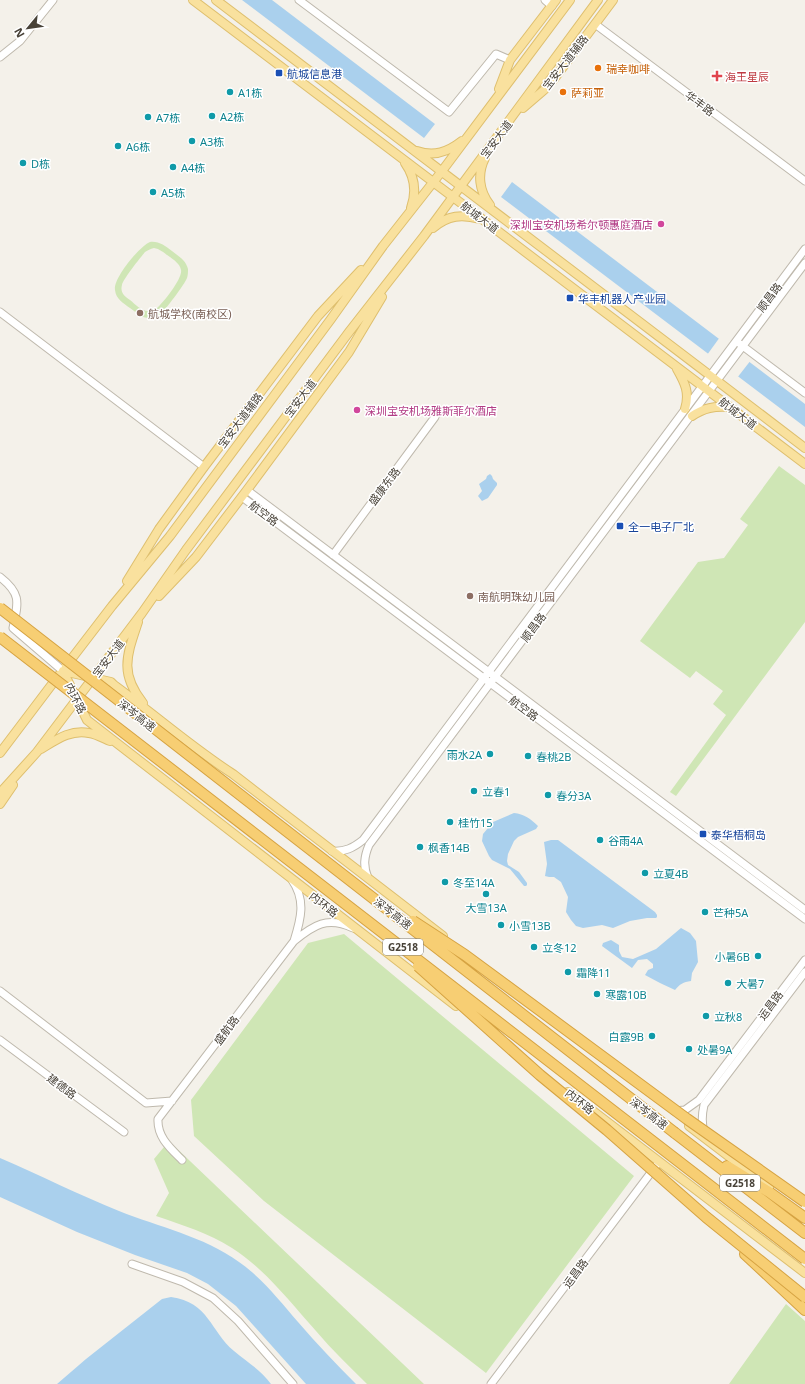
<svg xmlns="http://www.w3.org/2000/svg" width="805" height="1384" viewBox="0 0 805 1384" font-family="'Noto Sans','Noto Sans SC',sans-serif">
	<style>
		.green { fill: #cfe6b5; fill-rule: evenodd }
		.water { fill: #aad0ed }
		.pier { fill: #f4f1ea }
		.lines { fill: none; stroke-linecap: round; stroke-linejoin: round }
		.minor-casing { stroke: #bfb9ad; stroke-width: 9 }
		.major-casing { stroke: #debf6e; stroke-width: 10 }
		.highway-casing { stroke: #d6a342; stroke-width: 12 }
		.minor { stroke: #fff; stroke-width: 7 }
		.major { stroke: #f9e19e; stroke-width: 8 }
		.highway { stroke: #f7ce73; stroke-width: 10 }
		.highway-bridge-casing { stroke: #d6a342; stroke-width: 12; stroke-linecap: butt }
		.highway-bridge { stroke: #f7ce73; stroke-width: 10 }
		.food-dot { fill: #e8710a; stroke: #fff; stroke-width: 1.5 }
		.transit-dot { fill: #1a4fb4; stroke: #fff; stroke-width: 1.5 }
		.health-dot { fill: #e0444e; stroke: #fff; stroke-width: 1.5 }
		.culture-dot { fill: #0f9aa8; stroke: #fff; stroke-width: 1.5 }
		.hotel-dot { fill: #d1479c; stroke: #fff; stroke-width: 1.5 }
		.education-dot { fill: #8d6e63; stroke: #fff; stroke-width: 1.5 }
		.labels { text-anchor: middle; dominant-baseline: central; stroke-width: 3; stroke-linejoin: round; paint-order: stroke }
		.shield { fill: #fff; stroke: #7f7b74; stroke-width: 1 }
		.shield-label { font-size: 10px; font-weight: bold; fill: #484238 }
		.street-label { font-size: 11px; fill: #484238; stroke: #fff }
		.food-label { font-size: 11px; fill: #c56008; stroke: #fff; text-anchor: start }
		.transit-label { font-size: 11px; fill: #164399; stroke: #fff; text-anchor: start }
		.health-label { font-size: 11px; fill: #be3a42; stroke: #fff; text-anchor: start }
		.culture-label { font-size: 11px; fill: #0d838f; stroke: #fff; text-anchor: start }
		.hotel-label { font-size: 11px; fill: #b23c85; stroke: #fff; text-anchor: end }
		.education-label { font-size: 11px; fill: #785e54; stroke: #fff; text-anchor: start }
	</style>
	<rect width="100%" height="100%" fill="#f4f1ea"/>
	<!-- green -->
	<path class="green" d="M150 242C159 241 165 246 172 251 178 256 186 260 188 269 188 272 188 275 187 278 185 284 165 310 160 315 157 317 155 318 151 318 143 319 137 313 130 308 123 303 116 299 115 290 113 278 140 246 150 242ZM154 248C160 249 164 253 170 257 174 260 180 264 181 270 183 278 163 303 157 308 154 310 151 311 148 311 141 311 135 304 130 300 124 296 120 292 122 285 123 279 141 257 145 252 148 250 150 249 154 248Z
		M779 466 805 485V622L676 796 670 792 726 715 713 704 723 691 696 671 690 678 640 641 698 562 724 558 748 525 740 519Z
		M344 934 634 1176 486 1373 264 1201 194 1136 191 1100 308 943Z
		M169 1141 424 1384H367C350 1367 332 1350 316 1331 289 1301 266 1270 232 1248 209 1233 182 1225 156 1216L169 1193 154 1159Z
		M786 1304 805 1321V1384H729Z"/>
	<!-- water -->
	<path class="water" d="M242 0H272L435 124 424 138Z
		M512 182 805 404V427L501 197Z
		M490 474 492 476 493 479 497 483V485L488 498 482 501 478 496 482 491 479 484 486 479 487 476Z
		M514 813C524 814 531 819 538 826L536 829 518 837 514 841 508 854 507 861 508 865 519 872 527 883V885L526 886H524L510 869 492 860 489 856 482 841 483 834 493 822Z
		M551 840H558L655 912 657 915V917L656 918H647L630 921 613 928 602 925 583 928 576 926 571 920 566 912 568 897 561 882 554 877H549L545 876 547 864 544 842Z
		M681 928 690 933 696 941 698 962 692 973 691 981C683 982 680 984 675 990L660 983 645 975 648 970 653 968V964L647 959 638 960 632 968 602 946 603 943 611 940 619 945V951L622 957 633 959 656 949Z
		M0 1158C40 1175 79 1195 119 1211 159 1227 203 1236 239 1262 262 1278 280 1301 298 1322 317 1344 336 1364 356 1384H306L236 1306 208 1284 187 1273 135 1255 77 1232 0 1197Z
		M171 1297C209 1302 210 1331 234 1351 248 1363 260 1369 271 1384H57L86 1359 162 1299Z"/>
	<!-- pier -->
	<path class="pier" d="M720 337 751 360 737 378 707 355Z"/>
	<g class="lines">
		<defs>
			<path id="minor" d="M299 0 449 112 496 54 510 60
				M545 0 552 6
				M595 24 805 181
				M0 57 20 41 53 0
				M0 312 204 467
				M740 344 805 393
				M247 490 805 910
				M242 497 805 919
				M333 555 435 417
				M0 577C22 594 18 603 13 628L63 671
				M332 851C345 852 353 848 363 840L805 249
				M368 878C363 866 364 857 369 845L805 263
				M292 880C306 900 301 919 294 941
				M0 991 146 1103 172 1101
				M0 1040 124 1132
				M674 1111 685 1110 699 1100 805 960
				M704 1131C701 1122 702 1114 704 1105L805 972
				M182 1160C170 1148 157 1137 158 1119L294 941C314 925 327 916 353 928
				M132 1264 183 1282 213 1298 238 1321 293 1384
				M491 1384 659 1162"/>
			<path id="major" d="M193 0 805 464
				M216 0C412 149 609 298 805 448
				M499 89 510 60 556 0
				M523 108 544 90 554 79 613 0
				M417 151C434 157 448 152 462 141
				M485 158C477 174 479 191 490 205
				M405 163C415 177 417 191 411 208
				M433 228C448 215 462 214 480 219
				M677 369C685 383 690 393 685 409
				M692 416C704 408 714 406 729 407
				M127 581 159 529 204 467 318 316 361 270
				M159 596 196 557 247 490 349 352 382 297
				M138 622C127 655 119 673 143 703
				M66 666 112 606 170 536 331 319 383 246 442 171 570 0
				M63 671 87 720 456 1006
				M63 671 111 682 114 685C154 714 191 747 233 774L443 936
				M41 749C56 740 71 729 89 733 96 734 103 738 110 741
				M0 753 59 675
				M0 793 37 752 142 613 186 550 349 332 424 236 598 0
				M0 804 13 785
				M568 1092 805 1273
				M689 1126 769 1187"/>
			<path id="highway" d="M675 1133 805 1233
				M727 1166 769 1192 805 1218
				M745 1254 805 1310"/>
		</defs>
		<!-- minor casing -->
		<use href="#minor" class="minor-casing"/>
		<!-- major casing -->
		<use href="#major" class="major-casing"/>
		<!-- highway casing -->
		<use href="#highway" class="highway-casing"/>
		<!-- minor -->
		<use href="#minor" class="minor"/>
		<!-- major -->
		<use href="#major" class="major"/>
		<!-- highway -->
		<use href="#highway" class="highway"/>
		<defs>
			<path id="highway-bridge" d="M0 608 675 1133
				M0 637 805 1259
				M413 921 465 955 687 1119 805 1202
				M418 966 540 1075 607 1130 706 1217 805 1297"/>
		</defs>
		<!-- highway-bridge casing -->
		<use href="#highway-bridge" class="highway-bridge-casing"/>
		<!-- highway-bridge -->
		<use href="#highway-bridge" class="highway-bridge"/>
	</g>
	<!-- markers -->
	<g class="food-dot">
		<circle cx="598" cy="68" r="4"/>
		<circle cx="563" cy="92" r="4"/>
	</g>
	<g class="transit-dot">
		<rect x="275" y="69" width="8" height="8" rx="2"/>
		<rect x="566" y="294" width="8" height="8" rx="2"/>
		<rect x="616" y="522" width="8" height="8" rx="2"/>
		<rect x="699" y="830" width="8" height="8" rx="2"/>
	</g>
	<path class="health-dot" d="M715 70h4v4h4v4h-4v4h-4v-4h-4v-4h4z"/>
	<g class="culture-dot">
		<circle cx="230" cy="92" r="4"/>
		<circle cx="212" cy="116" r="4"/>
		<circle cx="148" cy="117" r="4"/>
		<circle cx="192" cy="141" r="4"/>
		<circle cx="118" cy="146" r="4"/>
		<circle cx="23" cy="163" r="4"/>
		<circle cx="173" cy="167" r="4"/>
		<circle cx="153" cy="192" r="4"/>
		<circle cx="490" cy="754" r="4"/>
		<circle cx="528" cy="756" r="4"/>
		<circle cx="474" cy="791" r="4"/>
		<circle cx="548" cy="795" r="4"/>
		<circle cx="450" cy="822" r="4"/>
		<circle cx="600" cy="840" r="4"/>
		<circle cx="420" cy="847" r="4"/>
		<circle cx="645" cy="873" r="4"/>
		<circle cx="445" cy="882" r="4"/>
		<circle cx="486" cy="894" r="4"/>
		<circle cx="705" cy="912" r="4"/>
		<circle cx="501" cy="925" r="4"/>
		<circle cx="534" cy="947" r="4"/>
		<circle cx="758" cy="956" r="4"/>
		<circle cx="568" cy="972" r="4"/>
		<circle cx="728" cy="983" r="4"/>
		<circle cx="597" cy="994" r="4"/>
		<circle cx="706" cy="1016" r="4"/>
		<circle cx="652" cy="1036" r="4"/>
		<circle cx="689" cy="1049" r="4"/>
	</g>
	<g class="hotel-dot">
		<circle cx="661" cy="224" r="4"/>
		<circle cx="357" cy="410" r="4"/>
	</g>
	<g class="education-dot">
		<circle cx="140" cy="313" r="4"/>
		<circle cx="470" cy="596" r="4"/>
	</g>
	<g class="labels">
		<!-- shield labels -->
		<g class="shield">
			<rect x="383" y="939" width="40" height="16" rx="3"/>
			<rect x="720" y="1175" width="40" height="16" rx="3"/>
		</g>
		<g class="shield-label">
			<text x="403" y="947">G2518</text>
			<text x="740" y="1183">G2518</text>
		</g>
		<!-- street labels -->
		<g class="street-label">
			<text transform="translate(565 62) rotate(-52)">宝安大道辅路</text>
			<text transform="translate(700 103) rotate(37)">华丰路</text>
			<text transform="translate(496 139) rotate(-53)">宝安大道</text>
			<text transform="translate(480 217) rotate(37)">航城大道</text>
			<text transform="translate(769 297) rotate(-53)">顺昌路</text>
			<text transform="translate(300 398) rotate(-53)">宝安大道</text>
			<text transform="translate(738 413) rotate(37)">航城大道</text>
			<text transform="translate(240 420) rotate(-53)">宝安大道辅路</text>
			<text transform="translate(384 486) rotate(-53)">盛康东路</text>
			<text transform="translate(264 513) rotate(37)">航空路</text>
			<text transform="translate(533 627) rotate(-53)">顺昌路</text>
			<text transform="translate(108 658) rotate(-53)">宝安大道</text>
			<text transform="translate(76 698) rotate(63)">内环路</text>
			<text transform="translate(524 708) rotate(37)">航空路</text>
			<text transform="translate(137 715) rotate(38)">深岑高速</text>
			<text transform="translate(324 904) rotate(38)">内环路</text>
			<text transform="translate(393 913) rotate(38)">深岑高速</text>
			<text transform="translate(770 1005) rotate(-53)">运昌路</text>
			<text transform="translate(226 1030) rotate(-53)">盛航路</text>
			<text transform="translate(62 1086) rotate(37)">建德路</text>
			<text transform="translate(580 1101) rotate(38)">内环路</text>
			<text transform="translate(649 1113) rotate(38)">深岑高速</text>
			<text transform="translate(575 1273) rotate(-53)">运昌路</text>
		</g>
		<!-- food labels -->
		<g class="food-label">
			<text x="606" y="68">瑞幸咖啡</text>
			<text x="571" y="92">萨莉亚</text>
		</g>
		<!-- transit labels -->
		<g class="transit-label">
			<text x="287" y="73">航城信息港</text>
			<text x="578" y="298">华丰机器人产业园</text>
			<text x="628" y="526">全一电子厂北</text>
			<text x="711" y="834">泰华梧桐岛</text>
		</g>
		<!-- health labels -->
		<g class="health-label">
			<text x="725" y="76">海王星辰</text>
		</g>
		<!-- culture labels -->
		<g class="culture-label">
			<text x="238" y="92">A1栋</text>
			<text x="220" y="116">A2栋</text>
			<text x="156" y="117">A7栋</text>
			<text x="200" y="141">A3栋</text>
			<text x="126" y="146">A6栋</text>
			<text x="31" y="163">D栋</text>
			<text x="181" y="167">A4栋</text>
			<text x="161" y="192">A5栋</text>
			<text x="482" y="754" text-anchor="end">雨水2A</text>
			<text x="536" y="756">春桃2B</text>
			<text x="482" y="791">立春1</text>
			<text x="556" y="795">春分3A</text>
			<text x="458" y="822">桂竹15</text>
			<text x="608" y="840">谷雨4A</text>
			<text x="428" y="847">枫香14B</text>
			<text x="653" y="873">立夏4B</text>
			<text x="453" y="882">冬至14A</text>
			<text x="486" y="907" text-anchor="middle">大雪13A</text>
			<text x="713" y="912">芒种5A</text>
			<text x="509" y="925">小雪13B</text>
			<text x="542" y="947">立冬12</text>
			<text x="750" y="956" text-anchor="end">小暑6B</text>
			<text x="576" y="972">霜降11</text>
			<text x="736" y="983">大暑7</text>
			<text x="605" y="994">寒露10B</text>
			<text x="714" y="1016">立秋8</text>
			<text x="644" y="1036" text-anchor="end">白露9B</text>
			<text x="697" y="1049">处暑9A</text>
		</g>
		<!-- hotel labels -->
		<g class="hotel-label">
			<text x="653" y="224">深圳宝安机场希尔顿惠庭酒店</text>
			<text x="365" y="410" text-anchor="start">深圳宝安机场雅斯菲尔酒店</text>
		</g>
		<!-- education labels -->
		<g class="education-label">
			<text x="148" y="313">航城学校(南校区)</text>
			<text x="478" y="596">南航明珠幼儿园</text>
		</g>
	</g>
	<!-- north arrow -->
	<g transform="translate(28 28) rotate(241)" stroke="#ffffff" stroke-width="3" paint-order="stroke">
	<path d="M0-3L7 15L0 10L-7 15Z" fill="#484238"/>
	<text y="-6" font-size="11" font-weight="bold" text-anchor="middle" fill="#484238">N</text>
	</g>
</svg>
